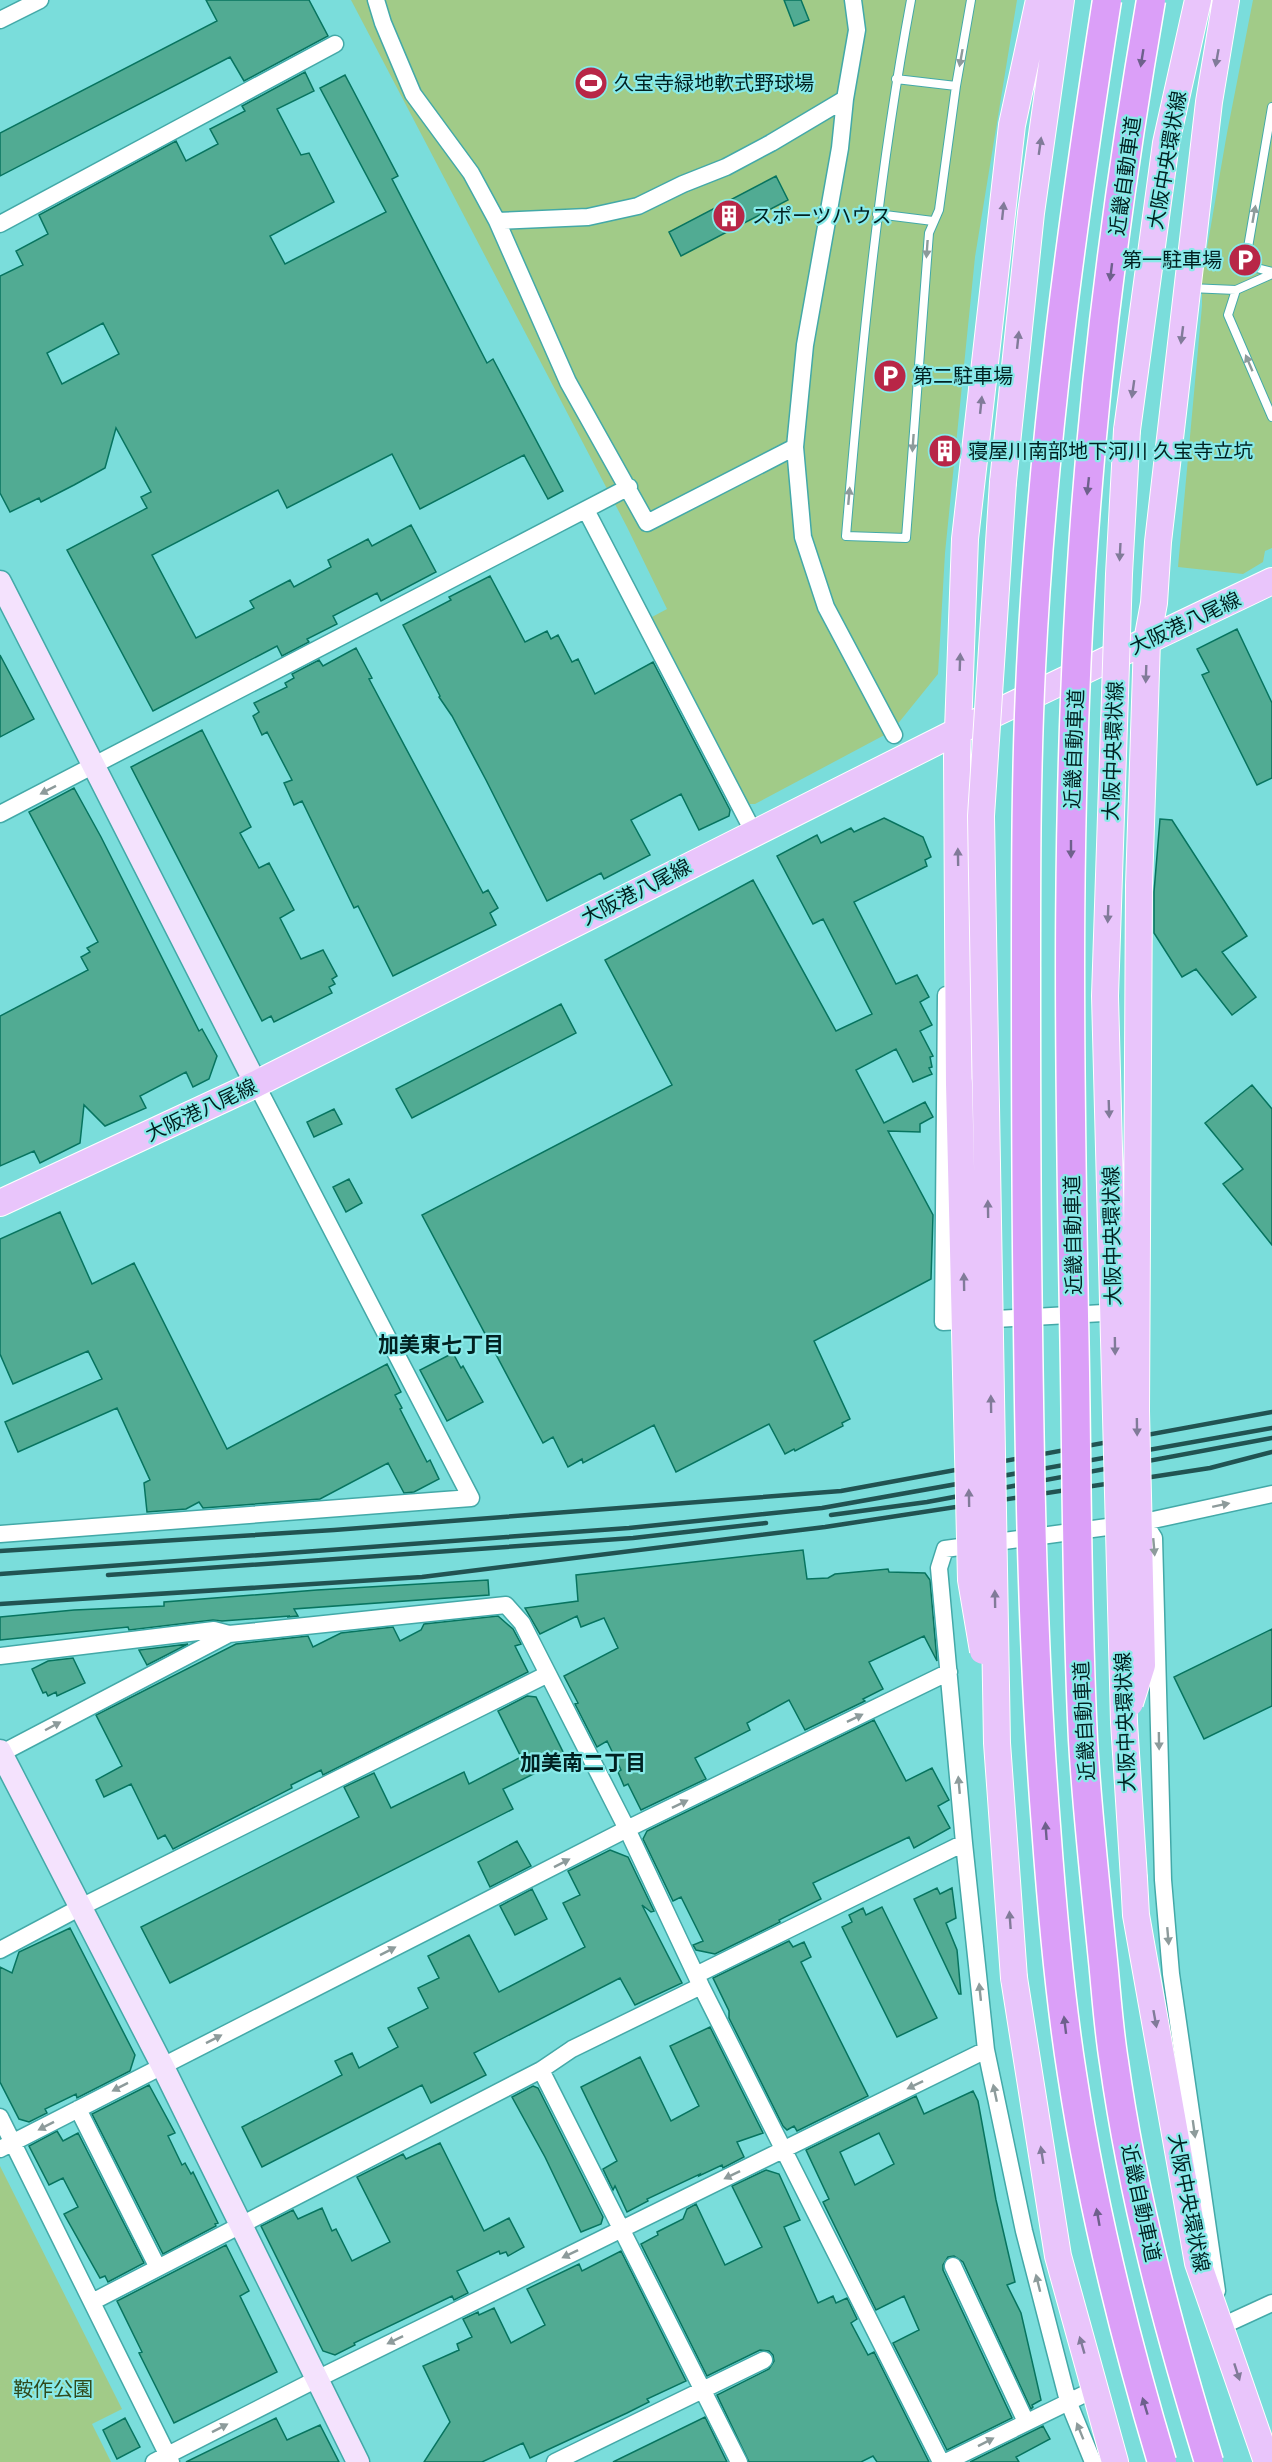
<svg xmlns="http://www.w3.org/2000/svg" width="1272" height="2462" viewBox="0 0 1272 2462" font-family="'DM Sans','Noto Sans JP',sans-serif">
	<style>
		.green { fill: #a1cb88 }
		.building { fill: #51ab93; stroke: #07745f; stroke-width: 1.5; fill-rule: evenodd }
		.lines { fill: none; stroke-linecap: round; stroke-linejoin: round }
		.lane-casing { stroke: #43a9a8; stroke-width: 10 }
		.street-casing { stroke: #43a9a8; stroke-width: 19 }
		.secondary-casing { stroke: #43a9a8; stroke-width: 25 }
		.primary-casing { stroke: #fff; stroke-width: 28 }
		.lane { stroke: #fff; stroke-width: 8 }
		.street { stroke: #fff; stroke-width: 16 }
		.secondary { stroke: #f4e2fd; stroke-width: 22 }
		.primary { stroke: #e9c5fb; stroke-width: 26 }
		.rail { stroke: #215352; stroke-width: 4.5 }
		.primary-bridge-casing { stroke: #fff; stroke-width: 28; stroke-linecap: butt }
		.highway-bridge-casing { stroke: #fff; stroke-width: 31; stroke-linecap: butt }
		.primary-bridge { stroke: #e9c5fb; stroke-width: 26 }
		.highway-bridge { stroke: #db9ff8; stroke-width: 28 }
		.oneway { fill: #8d9b9b }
		.oneway2 { fill: #6e608c }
		.oneway3 { fill: #817b99 }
		.labels { text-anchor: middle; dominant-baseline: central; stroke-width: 4.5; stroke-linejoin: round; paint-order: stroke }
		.poi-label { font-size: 20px; fill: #012121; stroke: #88eae9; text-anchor: start }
		.street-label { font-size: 20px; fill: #012121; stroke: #88eae9 }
		.park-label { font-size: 20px; fill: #304b1d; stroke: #88eae9 }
		.neighbourhood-label { font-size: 21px; font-weight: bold; fill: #012121; stroke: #88eae9 }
	</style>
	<rect width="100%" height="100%" fill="#7adddb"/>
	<!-- green -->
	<path class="green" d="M351 0H1017L975 257 945 553 938 674 892 731 755 804H748L652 617 667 609 627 527Z
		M1253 0H1272V548L1265 551 1263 562 1243 574 1178 567 1202 306V277L1227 133Z
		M0 2166 122 2409 92 2424 111 2462H0Z"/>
	<!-- building -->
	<path class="building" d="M206 0H309L328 36 244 81 230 57 0 176V133L217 21Z
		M784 0H801L809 20 794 26Z
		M305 72 314 91 277 109 301 155 309 153 334 202 270 236 285 264 386 212 320 88 345 75 398 176 392 179 487 363 493 359 563 491 548 499 524 455 420 509 392 454 287 508 278 490 152 555 196 638 254 608 250 601 290 580 294 587 331 567 328 560 368 539 372 546 411 525 436 572 381 601 377 593 333 616 337 624 307 639 309 642 282 656 277 646 153 711 67 550 147 508 141 497 151 492 116 428 105 468 74 485 41 502 39 498 10 512 0 493V276L23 265 16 251 48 234 39 215 176 141 186 161 218 144 210 129 245 111 242 106ZM103 323 119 354 62 384 47 353Z
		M776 176 788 200 681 256 669 232Z
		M490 576 525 642 547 631 551 639 558 635 572 662 578 659 595 694 653 662 730 810 729 816 699 830 681 794 631 820 650 855 604 879 601 873 547 901 486 780 452 716 439 697 440 696 403 625 451 600 449 597Z
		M1237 629 1272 703V778L1257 785 1202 675 1209 672 1197 649Z
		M356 648 372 678 369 679 483 893 488 890 498 908 490 913 496 925 393 976 358 906 354 908 302 801 294 805 284 783 292 780 267 732 262 735 253 716 259 712 254 703 287 687 285 683 294 678 292 674 319 660 323 666Z
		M0 655 34 719 0 737Z
		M202 730 251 827 240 833 259 868 269 863 294 910 280 918 301 959 323 950 337 976 332 979 335 984 329 987 332 993 274 1022 271 1016 262 1021 131 767Z
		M74 788 101 837 199 1031 202 1029 217 1056 209 1079 193 1087 186 1072 140 1096 146 1108 105 1126 84 1105 80 1143 40 1163 34 1151 0 1166V1016L88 970 81 957 90 952 87 948 98 942 29 812Z
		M884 818 923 837 931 857 925 860 927 866 854 902 896 984 917 975 929 997 920 1002 932 1025 920 1031 933 1056 930 1057 932 1067 929 1068 932 1074 913 1082 896 1049 856 1070 884 1123 925 1102 933 1117 920 1124V1132L888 1131 933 1215 931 1279 814 1341 850 1419 842 1423 843 1426 795 1451 794 1449 785 1454 769 1424 676 1472 654 1425 583 1463 582 1459 568 1467 553 1437 543 1443 422 1215 672 1085 605 960 753 880 836 1031 872 1014 823 919 813 924 777 856 817 835 821 843 851 828 854 832Z
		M1160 819 1172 820 1247 936 1222 952 1256 997 1232 1015 1196 969 1182 977 1154 933V892Z
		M561 1004 576 1033 412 1118 396 1089Z
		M1252 1085 1272 1109V1245L1223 1184 1243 1169 1205 1123Z
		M334 1109 342 1124 314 1137 307 1122Z
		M349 1179 362 1203 346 1212 333 1187Z
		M60 1212 92 1284 134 1263 227 1449 387 1364 401 1392 395 1395 402 1408 400 1409 427 1462 430 1460 439 1479 414 1492 404 1493 388 1463 320 1499 203 1508 199 1502 186 1509 147 1512 144 1483 150 1480 117 1408 18 1452 5 1422 102 1379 88 1351 13 1384 0 1354V1239Z
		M453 1353 461 1368 463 1366 483 1402 447 1421 420 1370Z
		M803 1550 807 1579 828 1578 835 1574 888 1569 889 1572 925 1573 930 1580 937 1661 924 1636 869 1662 883 1689 863 1699 865 1701 805 1730 789 1700 747 1723 750 1730 695 1758 706 1779 641 1810 628 1784 624 1786 618 1772 621 1770 607 1741 597 1747 575 1704 578 1703 564 1676 618 1648 604 1618 581 1627 577 1616 540 1634 525 1608 578 1601 576 1575Z
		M488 1580 489 1595 294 1609 298 1616 287 1617 290 1616 222 1621 213 1620 129 1630 128 1627 0 1640V1617L74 1610 164 1606V1602L317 1590Z
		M498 1616 513 1629 521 1644 515 1646 528 1672 323 1775 321 1770 291 1785 292 1788 173 1849 165 1835 158 1839 131 1784 104 1797 96 1780 122 1766 96 1715 236 1644 308 1636 313 1647 341 1633 393 1627 400 1641 421 1630 424 1624Z
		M1272 1629V1706L1204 1739 1174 1677Z
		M188 1644 147 1665 139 1650Z
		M73 1658 85 1683 57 1696 56 1692 48 1696 46 1692 43 1693 32 1669 48 1661Z
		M527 1696 536 1697 566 1758 503 1789 513 1809 170 1983 141 1927 359 1817 344 1787 374 1773 391 1808 464 1772 469 1784 521 1757 498 1711Z
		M874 1720 906 1781 932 1768 949 1800 938 1806 950 1828 914 1848 909 1837 813 1883 821 1899 779 1920 780 1922 715 1954 696 1950 693 1945 703 1941 681 1897 673 1901 643 1839 647 1831Z
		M517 1841 531 1866 490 1887 478 1862Z
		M610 1850 628 1857 654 1911 651 1912 642 1905 682 1983 635 2005 620 1978 474 2053 486 2075 431 2103 422 2085 262 2167 242 2127 342 2075 335 2061 352 2053 359 2068 398 2047 388 2028 428 2008 418 1988 439 1978 428 1956 469 1935 499 1992 585 1947 563 1903 580 1895 568 1871Z
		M937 1888 940 1894 952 1888 956 1918 946 1923 957 1950 961 1994H959L914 1899Z
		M532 1889 547 1919 515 1935 500 1906Z
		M882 1907 937 2018 897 2037 842 1927 852 1922 849 1915 863 1908 866 1915Z
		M70 1928 135 2055 130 2071 77 2098 76 2094 45 2109 47 2113 29 2122 19 2119 0 2082V1967L12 1973 19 1952Z
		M789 1941 793 1947 804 1942 811 1957 801 1962 868 2096 797 2131 794 2126 787 2130 783 2126 729 2018V2011L713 1978Z
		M710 2027 763 2133 737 2142 744 2157 723 2168 722 2165 699 2176 700 2174 647 2199 648 2201 627 2212 615 2186 613 2190 603 2169 617 2161 581 2087 640 2057 671 2121 699 2106 670 2046Z
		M149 2085 175 2133 168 2136 182 2165 185 2163 191 2174 193 2172 218 2223 215 2224 216 2226 163 2254 92 2114Z
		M533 2086 538 2088 603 2217 601 2224 581 2232 545 2157 512 2097Z
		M973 2091 978 2101 996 2200 1015 2282 1007 2285 1021 2313 1041 2400 1032 2405 1033 2407 1031 2409 963 2262 954 2256 948 2257 943 2265V2270L1012 2418 947 2450 893 2343 919 2330 904 2296 876 2310 823 2202 829 2199 806 2150 916 2096 924 2114ZM879 2133 894 2164 855 2185 840 2152Z
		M57 2131 63 2141 78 2133 144 2263 108 2282 105 2276 100 2278 64 2214 78 2207 63 2178 49 2185 29 2146Z
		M440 2143 484 2231 509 2218 524 2247 508 2256 506 2252 500 2254 499 2251 457 2271 468 2293 454 2300 452 2296 354 2343 355 2345 335 2355 323 2351 261 2226 293 2210 298 2219 322 2208 332 2231 336 2229 352 2261 390 2242 357 2177 403 2154 406 2159Z
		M766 2170 779 2174 800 2220 784 2227 818 2303 833 2296 836 2303 847 2298 857 2319 851 2323 868 2355 874 2352 929 2462H877L873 2456 861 2462H749L717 2395 769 2369 774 2361 773 2355 769 2351 760 2350 707 2376 641 2244 658 2235 657 2232 683 2219 687 2209 696 2204 725 2265 762 2247 732 2186Z
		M226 2245 249 2291 240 2296 277 2372 174 2423 139 2353 142 2352 117 2301Z
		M621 2251 686 2381 647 2399 649 2402 627 2413 530 2458 523 2443 482 2462H424L450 2422 423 2366 459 2350 457 2344 472 2337 463 2319 478 2312 479 2315 494 2308 511 2343 545 2325 527 2289 579 2264 582 2271Z
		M705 2417 727 2462H613Z
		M125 2418 140 2447 117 2459 103 2430Z
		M276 2418 287 2440 320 2425 339 2462H186Z
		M1043 2426 1050 2439 1016 2457 1019 2462H970Z"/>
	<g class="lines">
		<defs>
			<path id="lane" d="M911 0C878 177 861 356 846 536L906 538 929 233 939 210 956 86 971 0
				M896 79 956 86
				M1272 107 1245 265 1272 272
				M877 214 933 221
				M1189 288 1236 290 1272 274
				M1236 290 1228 315 1272 417"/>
			<path id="street" d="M376 0 383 23 413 94 471 173 497 221 568 382 647 523 795 447
				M853 0 857 30 845 99 840 148 805 345 795 447 803 537 826 607 894 735
				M0 20 40 0
				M497 221 588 217 638 206 683 184 726 167 771 143 845 99
				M0 224 335 44
				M586 510 754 833
				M0 814 629 487
				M946 995 943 1322 1121 1312
				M1144 1522 1272 1494
				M0 1534 471 1498 256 1084
				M0 1656 214 1630 229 1634 506 1605 522 1623 548 1674 627 1829 701 1986 941 2462
				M0 1754 229 1634
				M0 1950 79 1908 548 1674
				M696 1975 964 1843
				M541 2070 739 2462
				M78 2109 157 2266
				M0 2117 171 2462
				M0 2149 627 1829 949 1672
				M953 2266 1026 2422
				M92 2302 541 2070 572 2049 701 1986
				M1220 2317 1222 2326 1272 2303
				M154 2462 317 2379 986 2050
				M555 2462 764 2360
				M946 2462 1095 2389
				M1093 2462 1068 2401 1024 2231 986 2050 964 1843 939 1568 945 1549 1144 1522 1154 1538 1163 1880 1171 1974 1217 2291"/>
			<path id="secondary" d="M0 582 256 1084
				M0 1751 162 2065 358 2462"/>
			<path id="primary" d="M1127 430 1166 143 1198 0
				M1003 482 1031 213 1061 0
				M1139 886 1147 641 1154 603 1158 542 1209 102 1226 0
				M959 1084 957 757 965 539 1012 125 1039 0
				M0 1203 256 1084 958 731 1272 581
				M1134 1879 1136 1915 1198 2263 1267 2462
				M1014 1978 1058 2256 1115 2462"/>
		</defs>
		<!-- lane casing -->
		<use href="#lane" class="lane-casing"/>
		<!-- street casing -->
		<use href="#street" class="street-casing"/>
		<!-- secondary casing -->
		<use href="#secondary" class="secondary-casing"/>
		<!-- primary casing -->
		<use href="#primary" class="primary-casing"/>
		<!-- lane -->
		<use href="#lane" class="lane"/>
		<!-- street -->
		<use href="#street" class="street"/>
		<!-- secondary -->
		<use href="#secondary" class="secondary"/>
		<!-- primary -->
		<use href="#primary" class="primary"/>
		<!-- rail -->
		<path class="rail" d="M831 1515 927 1502 1272 1438
			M0 1551 334 1530 841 1491 1272 1412
			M0 1574 629 1528 822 1508 1272 1428
			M108 1575 633 1538 766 1523
			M0 1604 422 1577 825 1527 1210 1468 1272 1452"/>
		<defs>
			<path id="primary-bridge" d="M1127 430 1119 574 1105 996 1124 1722 1134 1879
				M1003 482 981 816 997 1743 1014 1978
				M959 1084 971 1580 983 1651
				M1130 1703 1142 1665 1136 1411 1139 886"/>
			<path id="highway-bridge" d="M1107 0C1072 222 1042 444 1031 668 1026 768 1026 868 1026 967 1026 1088 1026 1208 1028 1328 1030 1495 1033 1660 1046 1826 1052 1909 1059 1992 1072 2074 1092 2206 1124 2335 1162 2462
				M1151 0C1122 167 1099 337 1086 507 1065 776 1069 1047 1074 1316 1077 1457 1076 1599 1083 1740 1087 1810 1095 1881 1102 1951 1106 1988 1108 2025 1114 2062 1133 2198 1169 2331 1209 2462"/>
		</defs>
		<!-- primary-bridge casing -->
		<use href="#primary-bridge" class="primary-bridge-casing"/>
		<!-- highway-bridge casing -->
		<use href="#highway-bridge" class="highway-bridge-casing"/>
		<!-- primary-bridge -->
		<use href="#primary-bridge" class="primary-bridge"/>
		<!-- highway-bridge -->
		<use href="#highway-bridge" class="highway-bridge"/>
	</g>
	<!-- one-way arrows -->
	<defs><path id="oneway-solid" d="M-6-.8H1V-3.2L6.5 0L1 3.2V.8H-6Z" transform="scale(1.5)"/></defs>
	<g class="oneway">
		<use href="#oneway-solid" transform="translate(961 58) rotate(100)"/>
		<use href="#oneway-solid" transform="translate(1254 214) rotate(-80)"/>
		<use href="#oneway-solid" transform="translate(927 249) rotate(94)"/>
		<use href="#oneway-solid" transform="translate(1249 363) rotate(-113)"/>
		<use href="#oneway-solid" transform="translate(913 443) rotate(94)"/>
		<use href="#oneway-solid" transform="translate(849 496) rotate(-85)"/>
		<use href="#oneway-solid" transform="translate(48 790) rotate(153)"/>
		<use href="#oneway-solid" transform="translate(1221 1505) rotate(-12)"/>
		<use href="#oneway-solid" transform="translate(1154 1547) rotate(85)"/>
		<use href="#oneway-solid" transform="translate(855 1718) rotate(-26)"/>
		<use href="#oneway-solid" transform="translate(53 1726) rotate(-28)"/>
		<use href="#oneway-solid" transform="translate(1159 1741) rotate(89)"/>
		<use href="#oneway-solid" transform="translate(959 1785) rotate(-95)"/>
		<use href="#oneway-solid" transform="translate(680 1804) rotate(-26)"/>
		<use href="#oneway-solid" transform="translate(562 1863) rotate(-27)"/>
		<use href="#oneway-solid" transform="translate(1168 1936) rotate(85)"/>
		<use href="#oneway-solid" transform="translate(388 1951) rotate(-27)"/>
		<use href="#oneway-solid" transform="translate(980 1992) rotate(-96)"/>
		<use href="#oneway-solid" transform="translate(214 2039) rotate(-27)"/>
		<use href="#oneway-solid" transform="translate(915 2085) rotate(154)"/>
		<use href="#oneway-solid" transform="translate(120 2087) rotate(153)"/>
		<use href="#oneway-solid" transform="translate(995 2093) rotate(-102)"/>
		<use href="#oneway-solid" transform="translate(46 2126) rotate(153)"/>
		<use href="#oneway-solid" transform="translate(1194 2129) rotate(82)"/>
		<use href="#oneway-solid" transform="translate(732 2175) rotate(154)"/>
		<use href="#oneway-solid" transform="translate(570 2254) rotate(154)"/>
		<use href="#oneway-solid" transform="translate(1038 2283) rotate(-104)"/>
		<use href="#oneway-solid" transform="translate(395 2340) rotate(154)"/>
		<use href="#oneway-solid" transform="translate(220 2428) rotate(-27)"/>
		<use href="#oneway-solid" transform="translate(1080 2431) rotate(-112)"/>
		<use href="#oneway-solid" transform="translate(986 2442) rotate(-27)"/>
	</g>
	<g class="oneway2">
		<use href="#oneway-solid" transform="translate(1142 58) rotate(99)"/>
		<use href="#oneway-solid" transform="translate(1111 272) rotate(97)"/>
		<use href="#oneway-solid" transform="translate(1088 486) rotate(96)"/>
		<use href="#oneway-solid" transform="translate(1071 849) rotate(90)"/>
		<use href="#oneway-solid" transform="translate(1046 1831) rotate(-94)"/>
		<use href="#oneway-solid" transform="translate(1065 2025) rotate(-97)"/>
		<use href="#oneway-solid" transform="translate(1098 2217) rotate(-100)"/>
		<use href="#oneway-solid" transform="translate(1145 2406) rotate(-107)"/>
	</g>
	<g class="oneway3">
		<use href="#oneway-solid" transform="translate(1217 58) rotate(100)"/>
		<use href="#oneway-solid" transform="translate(1040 146) rotate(-82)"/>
		<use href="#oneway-solid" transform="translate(1003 211) rotate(-84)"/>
		<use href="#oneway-solid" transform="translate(1182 335) rotate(97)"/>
		<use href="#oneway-solid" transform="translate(1018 340) rotate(-84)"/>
		<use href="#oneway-solid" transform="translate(1133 389) rotate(98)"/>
		<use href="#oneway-solid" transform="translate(981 405) rotate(-84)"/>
		<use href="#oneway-solid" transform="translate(1120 552) rotate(93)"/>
		<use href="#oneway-solid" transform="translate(960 662) rotate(-88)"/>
		<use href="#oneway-solid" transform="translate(1146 674) rotate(92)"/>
		<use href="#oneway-solid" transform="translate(958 857) rotate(-91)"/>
		<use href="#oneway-solid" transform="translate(1108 914) rotate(92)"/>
		<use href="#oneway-solid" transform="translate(1109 1109) rotate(88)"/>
		<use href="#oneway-solid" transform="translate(988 1209) rotate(-91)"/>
		<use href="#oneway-solid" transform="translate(964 1282) rotate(-91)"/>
		<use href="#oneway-solid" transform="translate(1115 1346) rotate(89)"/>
		<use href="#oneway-solid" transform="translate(991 1404) rotate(-91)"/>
		<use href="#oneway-solid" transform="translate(1137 1427) rotate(89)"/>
		<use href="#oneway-solid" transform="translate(969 1498) rotate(-91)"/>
		<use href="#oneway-solid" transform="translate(995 1599) rotate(-91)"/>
		<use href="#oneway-solid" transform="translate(1010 1920) rotate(-94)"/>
		<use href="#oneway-solid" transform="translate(1155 2019) rotate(80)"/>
		<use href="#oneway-solid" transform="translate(1042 2155) rotate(-99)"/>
		<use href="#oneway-solid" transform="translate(1082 2345) rotate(-106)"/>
		<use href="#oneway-solid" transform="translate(1237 2372) rotate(72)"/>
	</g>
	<!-- icons -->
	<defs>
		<symbol id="stadium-disc" viewBox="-11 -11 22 22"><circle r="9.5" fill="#b82647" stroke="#88eae9"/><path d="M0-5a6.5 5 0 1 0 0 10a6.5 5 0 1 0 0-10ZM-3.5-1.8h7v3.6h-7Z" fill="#fff"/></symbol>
		<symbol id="building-disc" viewBox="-11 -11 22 22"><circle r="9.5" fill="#b82647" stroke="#88eae9"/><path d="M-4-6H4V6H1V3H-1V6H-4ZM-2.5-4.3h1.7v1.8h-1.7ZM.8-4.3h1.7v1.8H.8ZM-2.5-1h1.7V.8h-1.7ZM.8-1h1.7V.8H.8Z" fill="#fff"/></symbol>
		<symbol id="parking-disc" viewBox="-11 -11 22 22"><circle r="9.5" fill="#b82647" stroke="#88eae9"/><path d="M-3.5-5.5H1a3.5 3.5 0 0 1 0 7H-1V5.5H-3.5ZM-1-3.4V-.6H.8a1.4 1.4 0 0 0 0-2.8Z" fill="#fff"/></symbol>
	</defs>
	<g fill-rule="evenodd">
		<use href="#stadium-disc" x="572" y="64" width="38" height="38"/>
		<use href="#building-disc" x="710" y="197" width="38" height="38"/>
		<use href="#parking-disc" x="1226" y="241" width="38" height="38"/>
		<use href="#parking-disc" x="871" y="357" width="38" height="38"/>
		<use href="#building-disc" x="926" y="432" width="38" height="38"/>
	</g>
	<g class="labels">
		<!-- poi labels -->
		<g class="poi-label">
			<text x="614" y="83">久宝寺緑地軟式野球場</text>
			<text x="752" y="216">スポーツハウス</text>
			<text x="1222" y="260" text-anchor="end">第一駐車場</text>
			<text x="913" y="376">第二駐車場</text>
			<text x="968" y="451">寝屋川南部地下河川 久宝寺立坑</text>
		</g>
		<!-- street labels -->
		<g class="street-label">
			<text transform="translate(1167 160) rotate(-80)">大阪中央環状線</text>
			<text transform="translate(1125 176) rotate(-82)">近畿自動車道</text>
			<text transform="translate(1185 623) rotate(-25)">大阪港八尾線</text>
			<text transform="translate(1074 749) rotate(-88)">近畿自動車道</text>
			<text transform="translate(1113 751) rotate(-88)">大阪中央環状線</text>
			<text transform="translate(636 892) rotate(-27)">大阪港八尾線</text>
			<text transform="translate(201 1110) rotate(-25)">大阪港八尾線</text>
			<text transform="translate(1073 1235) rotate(-91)">近畿自動車道</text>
			<text transform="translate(1112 1236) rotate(-91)">大阪中央環状線</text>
			<text transform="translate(1084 1721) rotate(-93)">近畿自動車道</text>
			<text transform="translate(1125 1722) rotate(-92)">大阪中央環状線</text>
			<text transform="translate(1141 2203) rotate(78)">近畿自動車道</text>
			<text transform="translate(1189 2203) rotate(79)">大阪中央環状線</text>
		</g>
		<!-- park labels -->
		<g class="park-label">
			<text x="53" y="2389">鞍作公園</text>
		</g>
		<!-- neighbourhood labels -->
		<g class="neighbourhood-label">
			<text x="441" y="1345">加美東七丁目</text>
			<text x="583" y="1763">加美南二丁目</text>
		</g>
	</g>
</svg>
